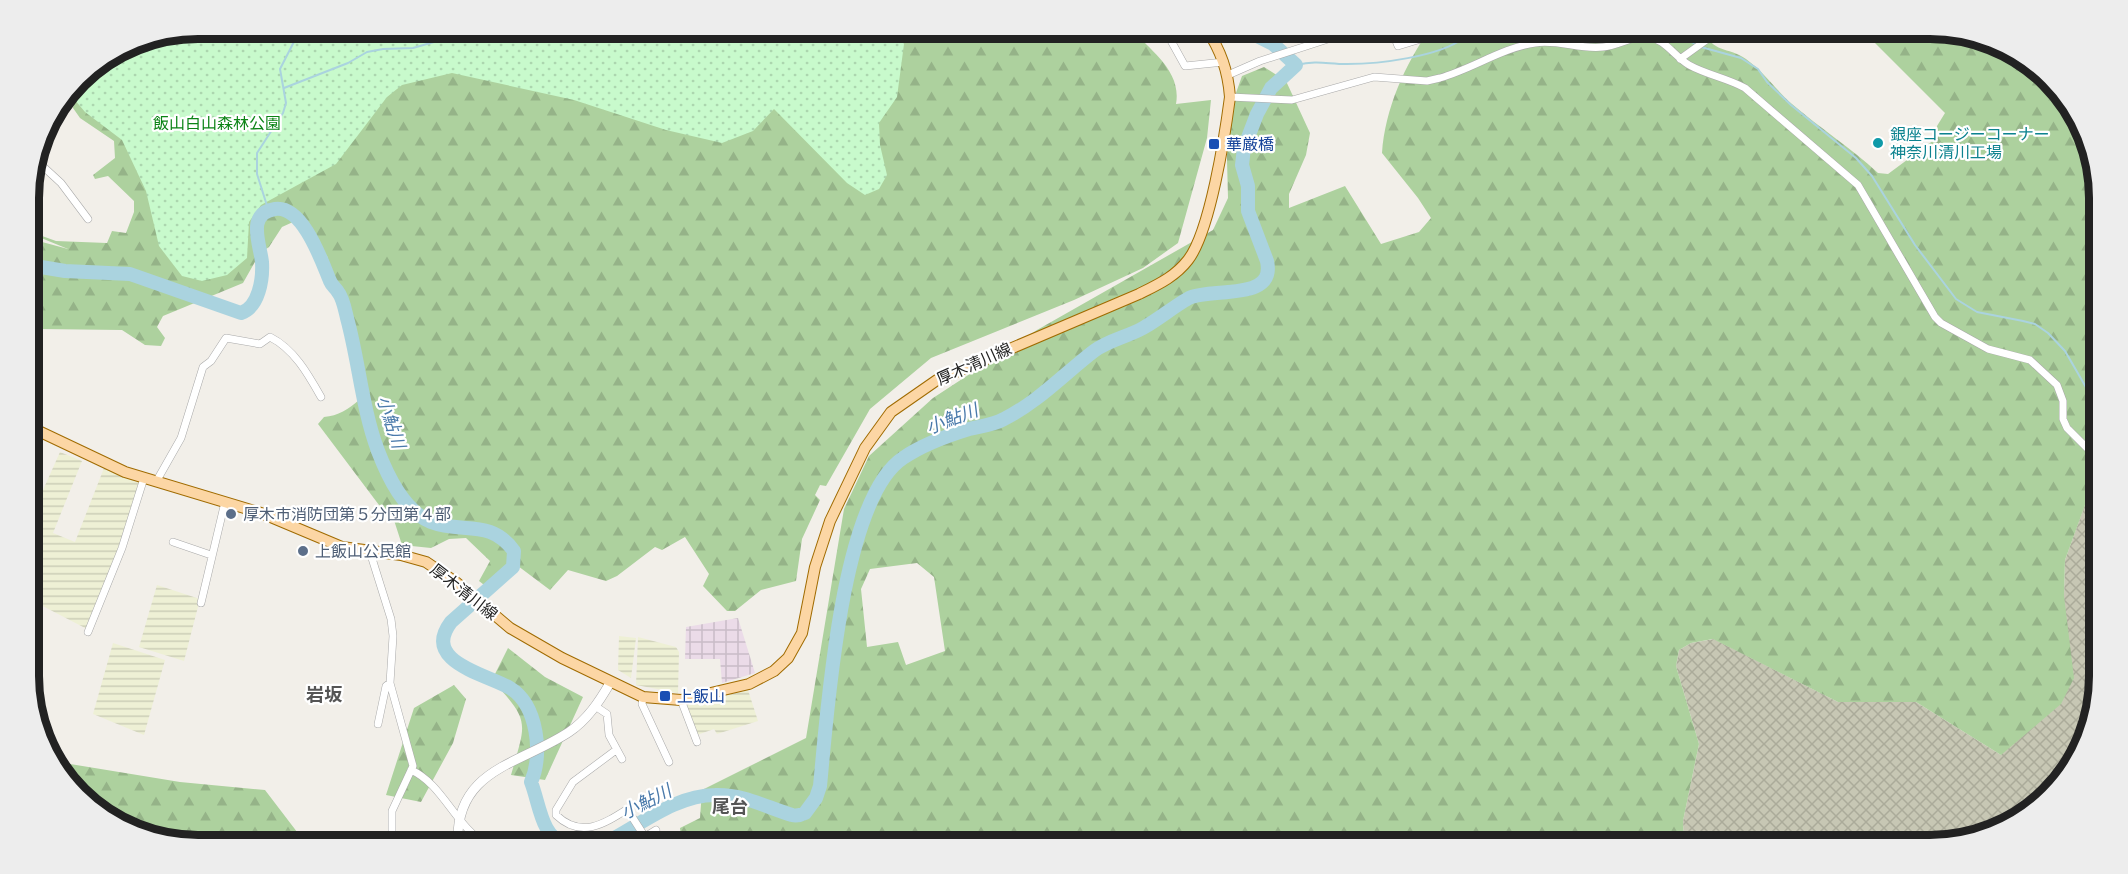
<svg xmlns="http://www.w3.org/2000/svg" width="2128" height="874" viewBox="0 0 2128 874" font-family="Figtree,'Noto Sans JP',sans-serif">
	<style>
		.industrial { fill: url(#industrial-grid) }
		.construction { fill: url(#construction-cross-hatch) }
		.farmland { fill: url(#farmland-rules) }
		.forest { fill: url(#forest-firs); fill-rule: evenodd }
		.park { fill: url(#park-dots) }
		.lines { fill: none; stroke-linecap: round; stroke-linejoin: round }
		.stream { stroke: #aad3df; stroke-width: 2 }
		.river { stroke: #aad3df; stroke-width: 14 }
		.minor-casing { stroke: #a9a9a9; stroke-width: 8 }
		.tertiary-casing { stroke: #a9a9a9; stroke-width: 10 }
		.primary-casing { stroke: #a06b00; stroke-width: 12 }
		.minor { stroke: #fff; stroke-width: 7 }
		.tertiary { stroke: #fff; stroke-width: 9 }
		.primary { stroke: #fcd6a4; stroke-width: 10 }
		.culture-dot { fill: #0f9aa8; stroke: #fff; stroke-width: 2 }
		.transit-dot { fill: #1a4fb4; stroke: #fff; stroke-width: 2 }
		.service-dot { fill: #5c6f8a; stroke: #fff; stroke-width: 2 }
		.labels { text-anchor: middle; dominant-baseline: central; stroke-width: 4.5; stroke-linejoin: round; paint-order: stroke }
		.park-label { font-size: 16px; fill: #0c8416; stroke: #fff }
		.culture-label { font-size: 16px; fill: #0d838f; stroke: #fff; text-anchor: start }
		.transit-label { font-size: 16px; fill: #164399; stroke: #fff; text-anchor: start }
		.street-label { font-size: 16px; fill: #222; stroke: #fff }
		.service-label { font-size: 16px; fill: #4e5e75; stroke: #fff; text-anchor: start }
		.water-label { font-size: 18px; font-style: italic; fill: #4a7aab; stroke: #fff }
		.neighbourhood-label { font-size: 18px; font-weight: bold; fill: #555; stroke: #fff }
		.rim { fill: none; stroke: #222; stroke-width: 8 }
	</style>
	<defs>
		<pattern id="industrial-grid" width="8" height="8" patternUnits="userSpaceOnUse" patternTransform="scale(1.5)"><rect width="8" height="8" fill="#ebdbe8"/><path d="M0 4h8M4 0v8" fill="none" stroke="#c9bcc7"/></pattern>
		<pattern id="construction-cross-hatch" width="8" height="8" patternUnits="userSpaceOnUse" patternTransform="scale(1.5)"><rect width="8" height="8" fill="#c7c7b4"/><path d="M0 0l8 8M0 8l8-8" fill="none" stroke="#abab9a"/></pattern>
		<pattern id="farmland-rules" width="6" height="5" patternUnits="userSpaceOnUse" patternTransform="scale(1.5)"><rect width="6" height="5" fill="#eef0d5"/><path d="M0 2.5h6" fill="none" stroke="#ccceb7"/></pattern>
		<pattern id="forest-firs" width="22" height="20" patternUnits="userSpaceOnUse" patternTransform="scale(1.5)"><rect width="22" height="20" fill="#add19e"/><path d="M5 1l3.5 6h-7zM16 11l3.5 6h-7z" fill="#95b388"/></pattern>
		<pattern id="park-dots" width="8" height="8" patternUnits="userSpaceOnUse" patternTransform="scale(1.5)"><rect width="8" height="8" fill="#c8facc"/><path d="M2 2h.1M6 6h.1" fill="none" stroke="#acd6af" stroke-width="1.8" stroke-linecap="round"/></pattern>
	</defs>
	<rect width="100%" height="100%" fill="#f2efe9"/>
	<!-- industrial -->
	<path class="industrial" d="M738 618 755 673 722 683 720 659H685L686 627Z"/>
	<!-- construction -->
	<path class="construction" d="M2089 493 2099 499V676L2090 731 2033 811 1941 845H1684L1683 821 1699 744 1676 666 1679 650 1691 643 1714 639 1838 702H1916L2001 755 2064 596 2065 560Z"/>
	<!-- farmland -->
	<path class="farmland" d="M60 452 82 461 53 533 75 542 104 468 140 483 120 548 87 629 31 600V517Z
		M157 585 200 599 184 661 139 647Z
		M619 636 636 638 631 678 618 670Z
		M638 637 676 647 679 652 678 693 636 685Z
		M113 643 165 660 144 735 93 714Z
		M748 690 758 721 717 734 714 729 697 735 686 705Z"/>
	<!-- forest -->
	<path class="forest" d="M198 29H1131C1150 50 1182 71 1176 104L1211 100 1207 138 1178 243 1143 268 1074 300 931 358 870 409 826 486 820 485 815 495 820 500 802 539 796 581 761 590 735 611H727L703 586 709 574 685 537 662 550 655 547 617 576 606 581 568 570 550 590 514 563 488 588 479 581 490 561 466 538 449 539 431 548 402 545 392 514 382 509 318 424 324 417C338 416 349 409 359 400L351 367 356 349 327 256 312 236 293 222 282 227 269 247 260 253 243 283 163 316 157 327 165 338 161 346 145 345 122 330 39 329 30 312 29 243 31 239 68 249 29 233V225L31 232 56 241 107 243 112 231 126 233 134 212V201L108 176 95 179 93 175 115 158 114 141 80 118 73 108 76 92 86 71 134 41Z
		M1430 29H1703C1713 54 1727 46 1746 59 1765 73 1775 89 1792 104 1820 128 1851 148 1878 173L1888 174 1938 137 1937 126 1945 113 1861 29H1930L1985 38 2058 87 2098 176 2099 499 2089 494 2065 560 2064 596 2074 678 2061 704 2001 755 1916 702H1838L1713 639 1691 643 1679 650 1676 666 1699 744 1683 821 1684 845H682L680 828 700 818 702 790 806 738 844 509 869 456 933 398 1037 330 1213 230 1228 198 1226 121 1242 76 1264 67 1286 81 1310 133 1306 155 1289 194V208L1345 186 1381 244 1419 232 1431 218 1418 198 1382 153C1385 109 1405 64 1430 29ZM917 563 934 577 945 651 906 665 898 642 867 647 861 589 870 569Z
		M508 648 545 677 583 697 545 780 511 775C526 722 531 722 492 680Z
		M454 685 466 699 453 743 421 802 386 795 414 708Z
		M58 762 180 782 265 790 307 845H198L143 836 70 787Z"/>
	<!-- park -->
	<path class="park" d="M894 28 904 44 897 97 879 123 880 145 887 175 879 189 865 195 847 183 774 109 753 131 722 143 666 130 574 100 452 73 402 85 387 97 336 164 261 205 249 222 247 258 227 275 202 281 182 276 159 246 146 191 122 140 85 112 69 93 86 71 134 41 198 29Z"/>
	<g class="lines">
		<!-- stream -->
		<path class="stream" d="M1682 28 1687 40 1696 44
			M1701 47 1741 58 1758 69 1767 82 1791 105 1856 158 1872 176 1915 245 1956 299 1977 312 2023 321 2035 324 2048 333 2065 351 2087 389 2099 403
			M1296 65C1319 60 1326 64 1347 64 1379 64 1438 57 1464 38L1466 28
			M284 88 348 63 367 52 383 49 413 48 465 33 529 37 549 28
			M269 212 257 174V153L283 113 286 103 280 69 301 28"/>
		<!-- river -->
		<path class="river" d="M29 265 65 271 130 274 241 313C259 307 263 279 262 262 260 244 246 213 275 209 303 205 322 262 330 281 332 286 336 288 338 292 343 298 345 310 347 318 359 362 362 408 378 451 388 477 404 511 431 522 462 534 490 518 514 551L513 567 451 622C421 662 486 674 510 688 538 705 543 756 531 782 540 805 541 837 566 845
			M601 845C637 828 674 795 715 795 743 794 766 807 792 815 796 816 801 815 805 813L816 798 820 786C827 715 841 499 903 458 922 445 946 436 969 429 981 426 993 425 1004 419 1038 402 1064 374 1094 351 1109 340 1127 337 1143 328 1159 319 1173 307 1189 298 1211 287 1276 302 1267 261L1248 211V186L1242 165 1244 148 1257 114 1271 88 1296 65 1273 44 1241 28"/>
		<defs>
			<path id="minor" d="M1164 28 1185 66 1224 62
				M1325 28 1328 39
				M1391 28 1398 46 1444 32 1443 28
				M1680 59 1705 41 1712 28
				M1228 75 1260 61 1362 28
				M1230 97 1292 100 1374 77 1427 81 1440 78C1472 69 1502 48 1535 43 1558 39 1580 50 1603 47 1618 46 1633 35 1648 37 1665 39 1675 57 1689 65 1707 75 1727 78 1745 88L1858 185 1935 317 1941 323 1988 349 2030 360 2057 385 2063 401V419L2067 428 2099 460
				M36 160 61 183 88 219
				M156 482 181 438 203 367 211 361 226 338 260 344 270 337C294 349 308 374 321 397
				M173 542 211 555
				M370 552 391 619 393 636 390 683 413 766 392 811V845
				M201 603 225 502
				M88 632 122 548 144 478
				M643 697 642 704 669 762
				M681 700 697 742
				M595 706 607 714 609 735 622 759
				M378 724 386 686 390 683
				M616 750 573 782 556 810V815C581 839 604 824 629 808
				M411 770C443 784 456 828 488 845
				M627 809 645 837
				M632 845 656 830"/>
			<path id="tertiary" d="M458 845C454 769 519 765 569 732 587 720 599 702 610 683"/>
			<path id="primary" d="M30 427 125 472 261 513 342 547 401 555 426 562 457 583 510 628 562 658 643 697 681 700 749 684 774 671 788 658 802 633 815 567 830 521 865 448 891 412 937 380 1139 294C1157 285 1175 277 1188 260 1210 232 1225 135 1230 97 1228 71 1221 51 1206 28"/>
		</defs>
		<!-- minor casing -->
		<use href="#minor" class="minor-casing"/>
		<!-- tertiary casing -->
		<use href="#tertiary" class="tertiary-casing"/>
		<!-- primary casing -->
		<use href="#primary" class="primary-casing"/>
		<!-- minor -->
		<use href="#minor" class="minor"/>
		<!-- tertiary -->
		<use href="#tertiary" class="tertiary"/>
		<!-- primary -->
		<use href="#primary" class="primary"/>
	</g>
	<!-- markers -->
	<circle class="culture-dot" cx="1878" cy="143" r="6"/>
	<g class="transit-dot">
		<rect x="1208" y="138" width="12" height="12" rx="3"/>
		<rect x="659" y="690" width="12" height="12" rx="3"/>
	</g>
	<g class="service-dot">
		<circle cx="231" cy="514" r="6"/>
		<circle cx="303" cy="551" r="6"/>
	</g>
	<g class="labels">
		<!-- park labels -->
		<g class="park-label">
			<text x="217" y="123">飯山白山森林公園</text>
		</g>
		<!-- culture labels -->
		<g class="culture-label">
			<text x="1890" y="134">銀座コージーコーナー<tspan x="1890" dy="18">神奈川清川工場</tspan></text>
		</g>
		<!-- transit labels -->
		<g class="transit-label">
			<text x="1226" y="144">華厳橋</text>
			<text x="677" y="696">上飯山</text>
		</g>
		<!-- street labels -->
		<g class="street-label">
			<text transform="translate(974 364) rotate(-24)">厚木清川線</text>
			<text transform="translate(464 592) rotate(38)">厚木清川線</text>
		</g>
		<!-- service labels -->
		<g class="service-label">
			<text x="243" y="514">厚木市消防団第５分団第４部</text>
			<text x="315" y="551">上飯山公民館</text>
		</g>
		<!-- water labels -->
		<g class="water-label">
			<text transform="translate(952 419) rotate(-21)">小鮎川</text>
			<text transform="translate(391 422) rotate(72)">小鮎川</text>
			<text transform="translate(646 802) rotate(-27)">小鮎川</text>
		</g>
		<!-- neighbourhood labels -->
		<g class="neighbourhood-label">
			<text x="324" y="695">岩坂</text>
			<text x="730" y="807">尾台</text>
		</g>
	</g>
	<!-- crop -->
	<path d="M0 0H2128V874H0ZM198 39H1930A159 159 0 0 1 2089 198V676A159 159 0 0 1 1930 835H198A159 159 0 0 1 39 676V198A159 159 0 0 1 198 39Z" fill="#ededed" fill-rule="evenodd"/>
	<path class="rim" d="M198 39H1930A159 159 0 0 1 2089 198V676A159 159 0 0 1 1930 835H198A159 159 0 0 1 39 676V198A159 159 0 0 1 198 39Z"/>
</svg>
